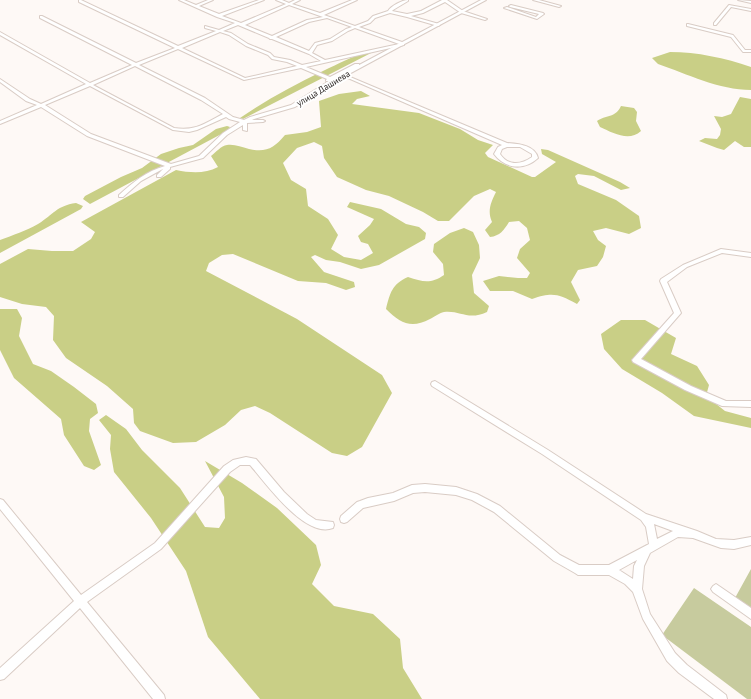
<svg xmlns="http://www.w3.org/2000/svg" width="751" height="699" viewBox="0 0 751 699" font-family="'PT Sans',sans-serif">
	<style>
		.green { fill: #c7cb9e }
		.forest { fill: #c9cf86 }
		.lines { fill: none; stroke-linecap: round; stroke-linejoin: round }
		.minor-casing { stroke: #d9ccc5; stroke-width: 2 }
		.tertiary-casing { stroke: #d9ccc5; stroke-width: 2 }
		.minor { fill: #fff; fill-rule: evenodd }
		.tertiary { fill: #fff; fill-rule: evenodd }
		.labels { text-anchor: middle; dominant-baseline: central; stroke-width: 4; stroke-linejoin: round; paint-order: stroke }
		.far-street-label { font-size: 9px; fill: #322d2b; stroke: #fff }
	</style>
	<rect width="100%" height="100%" fill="#fef9f6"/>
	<!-- green -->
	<path class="green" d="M751 569V609L735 598Z
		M694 588 751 627V699H747L662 635Z"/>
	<!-- forest -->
	<path class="forest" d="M368 52 371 53 243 119 240 118C266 100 294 85 323 71 338 64 352 56 368 52Z
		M670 52C697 52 725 58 751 67V90C719 90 687 74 658 64L652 58Z
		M361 91 370 96 357 99 352 104 419 113 460 129 478 140 493 145 485 153 488 157 532 177H535L556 162 542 154 541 149 548 150 620 182 630 188 621 190 594 176 578 174 575 176 578 184 616 200 639 216 641 228 629 234 606 228 593 231 598 240 606 246 603 257 597 266 578 270 571 282 580 300 577 304C558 294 553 292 532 299L513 291H490L483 281 499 276 518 278H527L530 273 517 258 520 249 530 240 527 228 519 221 509 222C504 230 500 236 490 237L485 230 492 222C487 211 491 202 496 192L490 189 474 196 449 221H438L423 212 389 196 366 190 337 177 324 158 322 146 314 142 297 148 283 163 291 180 306 189 308 206 328 219 338 235 331 249 344 257 361 260 373 253 368 244 361 242 358 236 370 225 374 219 347 207 350 202 381 209 406 224 419 227 426 233 425 239 379 265 361 269 340 262 326 260 315 255 311 257 324 272 354 282 355 287 346 290 326 283 298 281 233 254 222 255 209 263 206 271 297 319 382 375 392 393 362 447 347 456 332 453 270 413 255 406 241 410 225 425 196 442 173 443 140 431 134 423 133 409 107 386 66 358 53 340 54 316 46 307 22 304 0 297V264L28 249 52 251H73L91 239 95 232 81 222 176 170C191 173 205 174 218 167L211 156C216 152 221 146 227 145 235 144 241 147 249 149 266 153 274 148 285 135L307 132 321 127 319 101 339 94Z
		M740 97 751 99V147H744L735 141 724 150 717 148 699 141 705 138 717 139 720 135 721 129 714 116 722 117 731 114Z
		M621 106 634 108 637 112 636 121 641 131C629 142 613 133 600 127L597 121C605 115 616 118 621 106Z
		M227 126 230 127 227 131 90 204 83 199 85 196 121 177 142 168 161 154 179 148 193 145 216 129Z
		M76 203 83 206 81 209 0 253V240C13 235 26 231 38 224 54 214 56 206 76 203Z
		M464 228 473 232 479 245 480 258 472 275 474 293 489 306 487 312C468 321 460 310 444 312 439 313 434 317 430 319 411 329 400 323 386 309 390 293 392 284 408 277 423 282 431 284 444 275L443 264 433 252 434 244 450 233Z
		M0 309H17L22 318 19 336 33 364 51 371 74 387 96 404 98 413 90 419 89 431 101 465 94 470 84 466 64 435 61 419 14 378 0 350Z
		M621 320H645L676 338 671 354 697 366 709 385 706 396 725 411 751 418V428L694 416 662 393 622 369 604 349 601 334Z
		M106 415 126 429 142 450 180 488 205 527 219 528 225 518 224 497 205 461 242 483 277 508 316 545 321 565 312 584 334 606 373 614 400 639 403 668 422 699H260L208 637 186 571 151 518 114 472 110 449 111 435 99 420Z"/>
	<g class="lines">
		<defs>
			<path id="minor" d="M79 0H81L178 46 216 31 205 28V26L219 30 235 23 217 17 179 0H184L196 5 208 0H213L199 6 219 14 259 0H264L222 16 241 23 286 4 276 0H282L289 3 295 0H300L292 4 320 13 352 0H357L324 15 355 26 368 21 373 16 388 11C391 6 402 0 408 0V1L393 10 392 11 407 14 421 11 442 0H447L463 11 487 19 485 20 461 13 445 2 423 13 411 16 439 24 440 25 438 26 407 17 390 13 375 18 370 23 359 27 402 42 404 43V45L306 67 330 77 355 64H359V66L343 74 507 143C518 144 535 145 538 158 524 171 505 169 494 154L498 147 502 145 341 75 334 79 336 80V81L295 107 254 119 252 120H263L265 121 263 122 247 123V131L243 130V125L227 135 203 158 170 167V169L161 177H157V175L163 169 161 170 141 181 123 197H119V195C133 182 147 171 165 166L87 136 41 107 0 124V121L37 105 26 101 0 82V79L30 99 41 104 86 84 0 35V32L90 83 132 65 40 18V16H42L136 63 175 48 79 2ZM289 5 323 17 307 20 272 36 245 25ZM327 18 352 27 346 29 330 39 315 43 309 51 276 37 309 22ZM238 25 269 38 270 39H272L309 54 321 61 302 65 290 60 274 57 270 53 248 44 231 33 223 31ZM355 28 399 44 325 60 312 53 317 45 332 41 348 31ZM220 32 229 35 246 46 268 55 272 59 287 62 297 66 245 78 182 48ZM178 49 244 80 301 68 327 79 326 80V81H329L291 105 250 117 244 120 233 117 205 98 139 65ZM135 66 201 100 223 114C204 124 196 131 174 128L93 85ZM90 86 173 130 189 132 197 130 226 117 229 119 240 122 223 133 199 156 171 164 91 134 45 105ZM507 147H520L532 154V157C521 165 508 166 500 154L502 149Z
				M533 0H539L561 6 559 7Z
				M738 0 751 1V3Z
				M511 5 543 13 544 14 537 19 504 8 507 7 536 17 539 14 510 7 509 6Z
				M729 5 751 9V11L731 7 716 25H714V23Z
				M688 24 733 35 745 50H751V52H743L731 37 687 26V24Z
				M721 249 751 253V257L722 253 687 267 667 282 681 313 641 359 691 386 726 401H751V407L722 406 685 390 633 362 632 360 674 313 660 281 661 279 683 265Z
				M435 381 548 450 646 514 697 531 716 539 734 540 751 537V545L734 549 721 548 693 538 678 537 650 553 644 566 642 589 650 614 675 653 687 665 726 695 727 699H714L679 673 667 661 643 619 633 592 625 584 609 575H578L575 573 554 561 494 512 472 500 456 495 425 492 413 493 394 501 363 508 347 522 344 523 341 522 340 519 341 516 357 502 360 501 368 498 393 493 412 485 425 484 456 487 477 494 500 506 560 555 579 565H609L649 544 646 527 641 520 542 454 432 386 431 384 432 382ZM654 524 673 531 657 539ZM637 560 634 566 633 579 619 570Z
				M246 457 256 459 284 492 307 514 316 520 333 522 334 525 333 528C305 539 266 483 250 465H240L230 472 161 549 87 602 164 695 165 699H153L80 608 4 679 0 680V668L74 601 0 509V499L3 500 81 595 155 543 224 466 233 460Z
				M716 584 751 608V619L713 592 711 589 713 586Z"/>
			<path id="tertiary" d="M481 0H486L336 81 331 80Z"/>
		</defs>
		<!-- minor casing -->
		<use href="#minor" class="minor-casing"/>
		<!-- tertiary casing -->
		<use href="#tertiary" class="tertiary-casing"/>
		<!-- minor -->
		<use href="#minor" class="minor"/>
		<!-- tertiary -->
		<use href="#tertiary" class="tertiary"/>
	</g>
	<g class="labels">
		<!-- far-street labels -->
		<g class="far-street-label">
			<text transform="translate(323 88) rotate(-31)">улица Дашиева</text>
		</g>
	</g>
</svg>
